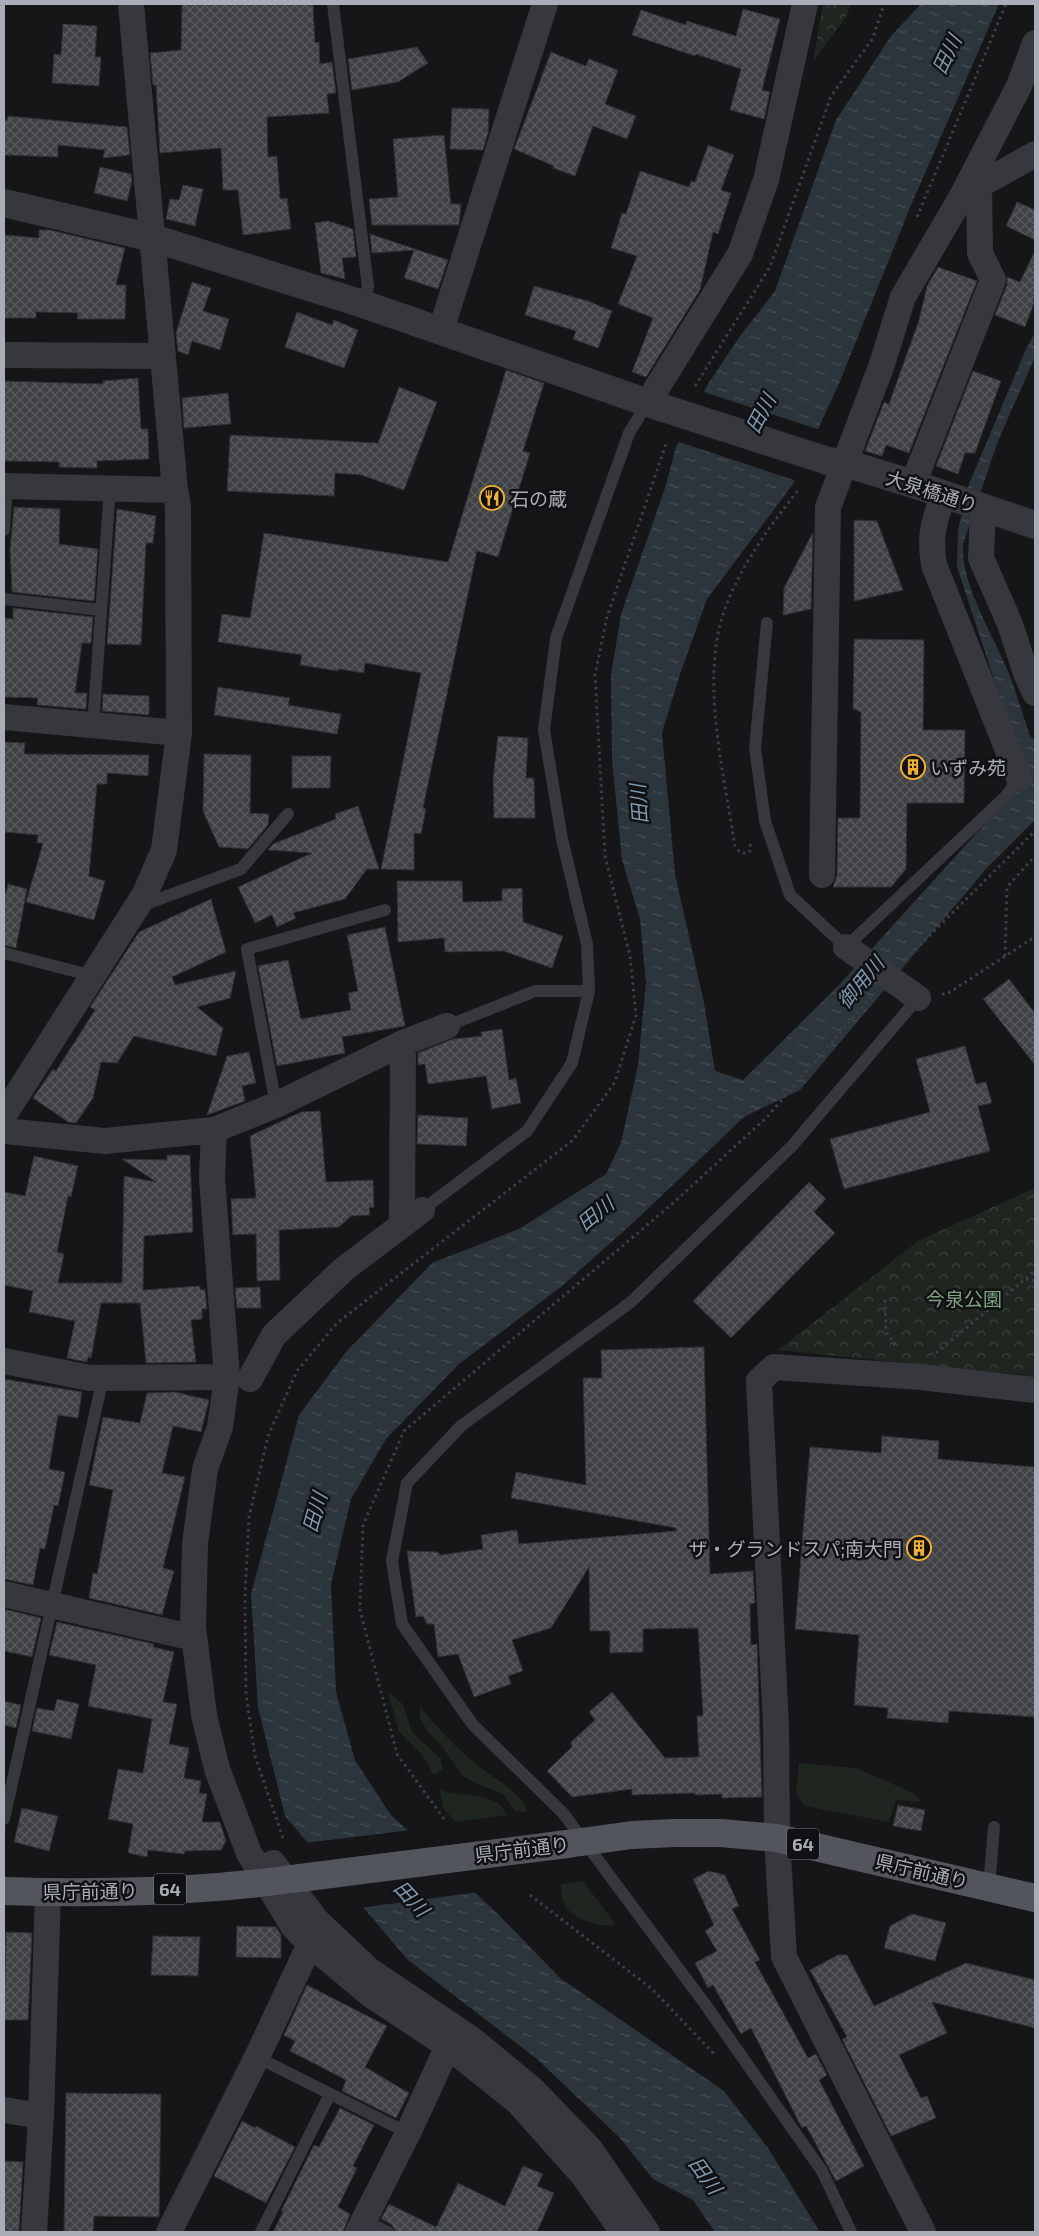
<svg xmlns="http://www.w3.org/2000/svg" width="1039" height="2236" viewBox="0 0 1039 2236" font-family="'Exo 2','Noto Sans JP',sans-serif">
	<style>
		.grass { fill: #1e261f }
		.forest { fill: url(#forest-crowns) }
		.water { fill: url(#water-ripples) }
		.pier { fill: #161618 }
		.building { fill: url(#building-cross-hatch); stroke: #303034 }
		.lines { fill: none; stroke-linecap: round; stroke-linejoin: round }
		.path { stroke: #3d3f44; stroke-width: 3; stroke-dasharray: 2.5 4; stroke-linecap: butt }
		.service { stroke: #37383d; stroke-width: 12 }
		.minor { stroke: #37383d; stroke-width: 26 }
		.tertiary { stroke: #37383d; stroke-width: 28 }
		.primary { stroke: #53555c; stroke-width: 28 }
		.minor-bridge { stroke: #37383d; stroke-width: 26 }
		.tertiary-bridge { stroke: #37383d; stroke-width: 28 }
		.primary-bridge { stroke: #53555c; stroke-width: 28 }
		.labels { text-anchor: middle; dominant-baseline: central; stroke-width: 5; stroke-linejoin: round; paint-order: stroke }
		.shield { fill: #111113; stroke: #7b7e86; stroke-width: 1 }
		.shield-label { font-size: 18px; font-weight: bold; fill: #a8adb8 }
		.street-label { font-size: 19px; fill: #a8adb8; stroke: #111113 }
		.poi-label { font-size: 19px; fill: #a8adb8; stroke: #111113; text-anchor: start }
		.park-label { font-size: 19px; fill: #7fa381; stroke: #111113 }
		.water-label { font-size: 20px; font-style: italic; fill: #7f9bb3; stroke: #111113 }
	</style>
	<defs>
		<pattern id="forest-crowns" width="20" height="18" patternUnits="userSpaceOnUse" patternTransform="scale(1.25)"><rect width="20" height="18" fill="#1e261f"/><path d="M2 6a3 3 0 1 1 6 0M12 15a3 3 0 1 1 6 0" fill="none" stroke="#3c433d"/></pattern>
		<pattern id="water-ripples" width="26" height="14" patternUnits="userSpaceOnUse" patternTransform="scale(1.25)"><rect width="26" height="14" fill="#2c353c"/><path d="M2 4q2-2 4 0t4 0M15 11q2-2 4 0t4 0" fill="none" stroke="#485056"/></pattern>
		<pattern id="building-cross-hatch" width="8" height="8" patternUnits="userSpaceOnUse" patternTransform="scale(1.25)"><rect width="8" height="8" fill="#404145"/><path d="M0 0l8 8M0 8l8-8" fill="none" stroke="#595a5e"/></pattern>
	</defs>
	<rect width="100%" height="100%" fill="#161618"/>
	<!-- grass -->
	<path class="grass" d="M388 1692 403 1704 412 1732 440 1758 443 1769 434 1775 422 1755 399 1732Z
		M420 1706C435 1725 452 1744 471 1760 490 1777 518 1788 528 1812L515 1811 503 1794 475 1783 462 1775 441 1745 428 1732 420 1718Z
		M799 1763 856 1768 913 1793 922 1802 896 1800 889 1822 805 1806 796 1793Z
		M440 1790C461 1799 496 1789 507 1815L456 1822 443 1808Z
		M583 1881 616 1925C600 1927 576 1921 566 1907 561 1900 561 1892 561 1884Z"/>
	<!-- forest -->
	<path class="forest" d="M823 4H851L846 17 813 62Z
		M1035 1188V1376L778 1350 918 1241Z"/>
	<!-- water -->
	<path class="water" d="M921 4H999L911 205 840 381 793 484 707 599 680 674 662 733 675 874 704 1003 715 1071 743 1080 838 986 1021 784 1020 758 957 567 958 530 969 484 1026 349 1035 333V357L998 441 963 544C960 584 994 636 1009 674 1017 694 1023 715 1030 736L1035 741V820L986 869 800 1090 744 1117 634 1222 562 1286 459 1364 386 1439 351 1499 331 1584 336 1692 355 1760 390 1814 498 1914 560 1978 724 2091 768 2148 820 2232H715L693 2200 653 2179 619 2137 537 2059 408 1960 285 1816 258 1707 251 1594 299 1415 346 1352 432 1263 519 1229 606 1174 621 1143 638 1065 646 983 640 919 622 860 612 760 611 675 621 614 665 488 676 447 708 384 740 336 775 291 836 120 891 36Z"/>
	<!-- pier -->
	<path class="pier" d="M701 391 820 430 797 481 676 441Z
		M411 1830 479 1892 360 1908 305 1843Z"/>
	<!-- building -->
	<path class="building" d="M182 4H313L315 43 319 42 320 64 332 62 336 93 327 94 329 113 267 117 268 157 277 156 280 199 287 198 291 229 243 235 238 190H223L221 148 160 153 156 85H153L150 53 181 50Z
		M743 9 780 19 762 90 770 92 764 119 730 110 741 69 696 54 695 56 632 35 641 10 686 25 687 21 736 36Z
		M63 24 97 26 95 57H101L99 86 52 83 54 54 61 55Z
		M417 47 428 63 398 82 352 90 348 59Z
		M551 52 586 66 589 59 618 70 605 104 636 116 627 139 593 126 575 176 553 168 554 166 514 149Z
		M452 108 489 109 488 133 483 150 450 149Z
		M8 116 127 127 130 155 103 158 105 150 58 145V157L4 155V120H7Z
		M444 135 451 204H461L459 225H372L369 199 398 197 393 139Z
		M708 145 734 155 721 190 731 193 718 234 713 232 700 290 646 377 632 372 653 318 618 304 637 256 611 248 622 213 626 214 640 171 689 187 691 181 695 182Z
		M100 167 131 174 132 181 127 201 94 193Z
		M183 185 203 189 195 226 166 219 170 199 179 200Z
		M1017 202 1035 210V240L1006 226Z
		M328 221 353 229 356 257 342 258 345 279 321 273 315 223Z
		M39 230H50L125 248 116 285H126L125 319H77L78 313 36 312V318H4V235L39 238Z
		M370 234 448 260 438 289 404 278 414 250 372 253Z
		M1035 251V300L1025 327 995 315 1007 285V277L1020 282Z
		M938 267 977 281 909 453 886 445 882 456 865 451 884 402 889 404 919 320 927 286Z
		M192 282 211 288 203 311 229 319 220 350 192 341 188 355 178 351 176 333Z
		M534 286 588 301 612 311 598 348 573 339 576 331 525 315Z
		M297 312 332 325 334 320 358 330 344 368 285 347Z
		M506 370 544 383 523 451 530 453 498 557 477 551 423 808 426 809 421 834 414 833V870L381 869 421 673 365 663 364 673 339 669 338 671 300 665 302 655 218 642 222 614 250 618 264 533 448 562Z
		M973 371 1001 381 975 453H965L958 474 936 466Z
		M138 378 141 429H148L149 459 97 461V468L59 467V462L4 461V381L103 384V381Z
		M399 387 437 402 404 490 361 475 335 473 334 496 227 491 230 435 378 443Z
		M228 393 231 424 184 428 182 398Z
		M14 507 60 509 59 544 98 549 94 601 12 592 10 550Z
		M117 509 156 516 153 543H146L141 645 107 644Z
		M854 520 877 521 903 590 854 601Z
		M813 532 811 609 783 615 784 588Z
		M13 608 93 617 91 643H82L75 693H87L86 709 37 705 38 698 4 697V629L5 618 13 619Z
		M854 639 924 640 923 730H965L964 803H907L906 869 891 887H833L837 875 838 818H860L861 712 853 709Z
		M218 687 290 698 288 705 341 714 337 734 214 715Z
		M103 694 149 696V715L102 711Z
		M498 736 528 738 526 778H534L535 818H494L493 779Z
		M4 742 25 743 24 754 149 755 148 776 107 773V784H97L89 876 105 881 94 920 26 902 43 843H37L38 835 4 832Z
		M204 754 251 755 250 813 269 814 268 825 248 849 219 847 203 811Z
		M292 756H331L330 788H292Z
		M358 806 379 869H367L345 899 293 913 296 918 277 927 272 915 255 923 238 887 312 853 268 850 273 844 336 819 335 814Z
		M397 881H462L463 902 502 901V889L522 888 523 922 563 936 552 968 503 951 445 952 444 938 398 942Z
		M8 884 27 889 16 948 4 945V893H6Z
		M211 899 226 952 172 977 175 985 236 971 230 998 197 1007 223 1028 216 1056 134 1036 117 1063 101 1062 93 1098 76 1123 68 1122 33 1098 53 1069 56 1071 95 1010 90 1007 139 932Z
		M385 927 405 1026 342 1037 345 1053 277 1066 258 966 288 960 301 1019 351 1010 348 993 358 991 347 935Z
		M1009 979 1035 1013V1065L983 999Z
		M502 1029 509 1080 516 1078 521 1103 492 1109 486 1076 428 1084 425 1064 418 1065V1053L453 1039 482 1036 481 1032Z
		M965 1046 976 1084 986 1082 992 1103 978 1106 990 1151 844 1189 830 1139 930 1112 916 1059Z
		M249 1052 256 1083 242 1086 245 1101 207 1115 227 1056Z
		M320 1111 326 1182 373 1180 374 1207 369 1208 370 1215 351 1216 339 1227 279 1230 280 1280 257 1281 256 1234 233 1235 231 1199 256 1198 250 1136 301 1112Z
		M418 1115 468 1118 466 1146 417 1144Z
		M167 1155H190L193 1232 144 1236 143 1290 200 1286V1290L205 1289 207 1309H202V1319L191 1320 196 1362 146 1363 140 1303H101L91 1358 88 1357 87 1362 67 1358 75 1321 29 1312 33 1291 4 1285V1192L25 1196 34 1156 78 1166 71 1197 68 1196 57 1252 64 1254 58 1283H122L124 1176 156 1182 122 1159 167 1160Z
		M809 1182 826 1199 814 1212 835 1233 731 1338 693 1301Z
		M260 1287 261 1308H237L235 1288Z
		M704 1347 710 1574 753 1571 755 1603 750 1604 751 1645 757 1644 762 1797 722 1798V1794L695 1795V1793L632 1795V1789L572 1797 547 1771 572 1747 571 1742 595 1720 589 1712 612 1692 665 1758 699 1757 697 1716H703L698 1628 643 1629V1652L610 1653V1631H590L589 1567 551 1628 512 1640 523 1671 508 1676 511 1684 474 1697 458 1654 438 1657 434 1624H427L423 1616 416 1617 407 1551 438 1552 440 1555 483 1549 481 1535 517 1530 519 1544 676 1531V1528L511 1498 516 1472 586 1485 583 1378H602L601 1350Z
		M4 1379 82 1392 78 1418 58 1415 49 1469 65 1472 58 1506 54 1505 45 1549 40 1548 33 1585 4 1579 6 1546 4 1545Z
		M175 1392 209 1400 201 1432 173 1426 162 1473 185 1477 163 1568 174 1571 162 1615 89 1598 93 1573 97 1574 113 1490 89 1485 103 1417 140 1423 147 1393Z
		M882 1436 939 1441 938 1459 1035 1467V1717L949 1711 948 1723 887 1718 888 1708 854 1705 859 1635 795 1629 810 1447 881 1453Z
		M4 1609 41 1618 32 1657 4 1651Z
		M57 1622 154 1644 153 1647 174 1652 163 1702 177 1704 169 1744 189 1748 184 1778 201 1781 199 1793 207 1794 202 1822H220L226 1841 221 1850 185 1851 184 1854 148 1850 147 1857 128 1853 133 1824 108 1819 118 1769 143 1773 152 1719 88 1706 96 1665 49 1655Z
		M57 1699 79 1704 71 1739 32 1731 37 1708 54 1711Z
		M4 1701 21 1705 16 1728 4 1725Z
		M898 1805 925 1810 921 1831 893 1826Z
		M22 1808 58 1816 49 1851 14 1842Z
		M709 1871 725 1875 739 1906 732 1909 760 1960 755 1962 808 2058 816 2054 827 2075 819 2080 864 2166 836 2181 806 2126 802 2128 751 2028 741 2034 713 1985 708 1988 695 1963 717 1951 705 1931 714 1925 693 1879Z
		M912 1914 946 1923 935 1961 884 1948 890 1926Z
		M237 1926 276 1927 281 1935V1958L236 1957Z
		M6 1932 32 1933 28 2020H4Z
		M153 1936 200 1937 198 1976 151 1975Z
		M838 1955H847L874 2006 966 1963 1035 1980V2028L932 2002 947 2033 899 2055 921 2098 927 2096 936 2118 891 2136 842 2039 847 2037 810 1970Z
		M307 1985 387 2026 365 2067 409 2093 396 2118 342 2091 346 2080 290 2051 295 2041 284 2035Z
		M66 2093 161 2094 159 2217 94 2216 93 2232H64Z
		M340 2108 374 2125 353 2166 357 2168 338 2207 350 2214 343 2232H273L283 2212 281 2211 314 2145 319 2147Z
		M242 2121 255 2128 256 2126 295 2147 266 2203 214 2176Z
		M4 2161 23 2162 19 2232H4Z
		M523 2166 543 2174 537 2186 554 2193 537 2232H396L392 2225 381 2219 389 2204 436 2227 458 2183 505 2206Z"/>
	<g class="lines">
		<!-- path -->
		<path class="path" d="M917 217 1006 4
			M695 386 770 267 831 96 873 38 884 4
			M750 844 751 850 748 853H741L735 847C725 778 704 698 719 629 731 578 768 528 800 488
			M1005 956 1007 887 1035 856
			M906 959 1035 831
			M942 994H947L1033 938 1035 935
			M1026 1279 1035 1281
			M885 1300 886 1331 897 1348
			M936 1353 1035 1271
			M444 1819 397 1754 360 1610 363 1525 404 1431 672 1204 766 1118 872 996
			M283 1838 255 1756 246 1694 245 1596 249 1517 268 1436 297 1371 337 1323 573 1140 615 1082 636 1015 630 956 605 856 595 675 607 617 666 444
			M530 1895 652 1989 716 2056"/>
		<!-- service -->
		<path class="service" d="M333 4 368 287 363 304
			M4 530 7 486
			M4 599 101 610
			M767 623 755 748 765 821 790 895 846 947 1006 796 1019 778
			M93 725 110 488
			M140 906 241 869 288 814
			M4 953 93 976
			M447 1026 535 991H589
			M276 1105 247 949 385 910
			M422 1210 527 1131 572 1063 589 991 587 944 562 839 544 730 556 638 629 433 648 402
			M4 1819 103 1378
			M989 1887 994 1827
			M257 2057 408 2133
			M364 2220 388 2232
			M261 2232 330 2094
			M851 2232 822 2171 705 2004 563 1813 473 1725 402 1624 392 1561 407 1483 461 1426 631 1302 792 1146 918 998"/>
		<!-- minor -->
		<path class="minor" d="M964 194 1035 154
			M441 330 545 4
			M4 355 162 356
			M648 402 740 254 766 180 805 4
			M913 484 993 280 980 253 979 186
			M4 486 175 490
			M944 494C934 521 929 535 934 565L1019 778
			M983 508 981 558 1010 624 1026 673 1035 693
			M4 717 179 733
			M822 875 828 507 881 367 903 297 962 196 1019 86 1035 43
			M4 1115 145 894 164 850 179 733 178 506 175 490 131 4
			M214 1130 212 1178 227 1377 220 1427 205 1469 195 1544 193 1627 204 1715 217 1769 249 1853 293 1926 310 1944 371 1995 448 2046 518 2102 583 2175 623 2232
			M4 1131 105 1141 214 1130 276 1105 403 1043 447 1026
			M402 1225 403 1043
			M4 1361 90 1378 227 1377
			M250 1379 274 1335 344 1269 422 1210
			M4 1594 194 1638
			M273 1863 317 1921 369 1970 470 2038 532 2089 590 2149 647 2232
			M4 2110 41 2116
			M34 2232 41 2116 48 1892
			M169 2232 257 2057 310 1944
			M358 2232 408 2133 448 2046
			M923 2232 784 1957 777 1838 776 1726 759 1381 774 1367 921 1377 1035 1390"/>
		<!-- tertiary -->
		<path class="tertiary" d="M4 203 153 238 363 304 660 407
			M828 461 845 463 913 484 1035 525"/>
		<!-- primary -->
		<path class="primary" d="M567 1844 632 1835 674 1833H721L777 1838 1035 1898
			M4 1891C99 1894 197 1892 292 1879"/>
		<!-- minor-bridge -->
		<path class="minor-bridge" d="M846 947 918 998"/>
		<!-- tertiary-bridge -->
		<path class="tertiary-bridge" d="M660 407 828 461"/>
		<!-- primary-bridge -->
		<path class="primary-bridge" d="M292 1879 567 1844"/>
	</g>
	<!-- icons -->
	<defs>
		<symbol id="restaurant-ring" viewBox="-11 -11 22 22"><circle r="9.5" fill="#111113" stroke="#f2b134" stroke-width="1.5"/><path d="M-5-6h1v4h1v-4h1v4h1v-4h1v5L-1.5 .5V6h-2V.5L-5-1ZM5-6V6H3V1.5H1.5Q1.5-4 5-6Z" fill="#f2b134"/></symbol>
		<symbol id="building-ring" viewBox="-11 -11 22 22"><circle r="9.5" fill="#111113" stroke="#f2b134" stroke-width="1.5"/><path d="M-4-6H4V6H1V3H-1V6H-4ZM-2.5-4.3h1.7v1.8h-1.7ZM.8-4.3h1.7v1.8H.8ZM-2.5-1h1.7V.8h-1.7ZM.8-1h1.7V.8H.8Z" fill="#f2b134"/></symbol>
	</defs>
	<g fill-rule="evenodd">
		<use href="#restaurant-ring" x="478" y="484" width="28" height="28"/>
		<use href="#building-ring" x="899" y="753" width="28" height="28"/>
		<use href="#building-ring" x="905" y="1534" width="28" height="28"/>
	</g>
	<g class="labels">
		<!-- shield labels -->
		<g class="shield">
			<rect x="787" y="1828.5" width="32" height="31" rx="4"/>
			<rect x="154" y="1873.5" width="32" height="31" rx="4"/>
		</g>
		<g class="shield-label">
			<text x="803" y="1844">64</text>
			<text x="170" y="1889">64</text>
		</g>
		<!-- street labels -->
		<g class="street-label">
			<text transform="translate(932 491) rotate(18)">大泉橋通り</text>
			<text transform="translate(522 1849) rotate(-7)">県庁前通り</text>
			<text transform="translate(922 1871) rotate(13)">県庁前通り</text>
			<text transform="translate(90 1891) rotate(-1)">県庁前通り</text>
		</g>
		<!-- poi labels -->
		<g class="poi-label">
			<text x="510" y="498">石の蔵</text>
			<text x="930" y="767">いずみ苑</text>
			<text x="902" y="1548" text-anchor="end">ザ・グランドスパ;南大門</text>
		</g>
		<!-- park labels -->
		<g class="park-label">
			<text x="964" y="1298">今泉公園</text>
		</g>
		<!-- water labels -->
		<g class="water-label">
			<text transform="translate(946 54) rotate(-64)">田川</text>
			<text transform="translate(760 413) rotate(-62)">田川</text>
			<text transform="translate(638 804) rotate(-94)">田川</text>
			<text transform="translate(860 982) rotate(-50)">御用川</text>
			<text transform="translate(595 1213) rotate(-39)">田川</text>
			<text transform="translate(314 1512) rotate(-74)">田川</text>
			<text transform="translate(412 1898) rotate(47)">田川</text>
			<text transform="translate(706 2175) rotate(54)">田川</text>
		</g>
	</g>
	<!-- border -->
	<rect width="1039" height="2236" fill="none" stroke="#a8adb8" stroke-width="10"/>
</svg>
